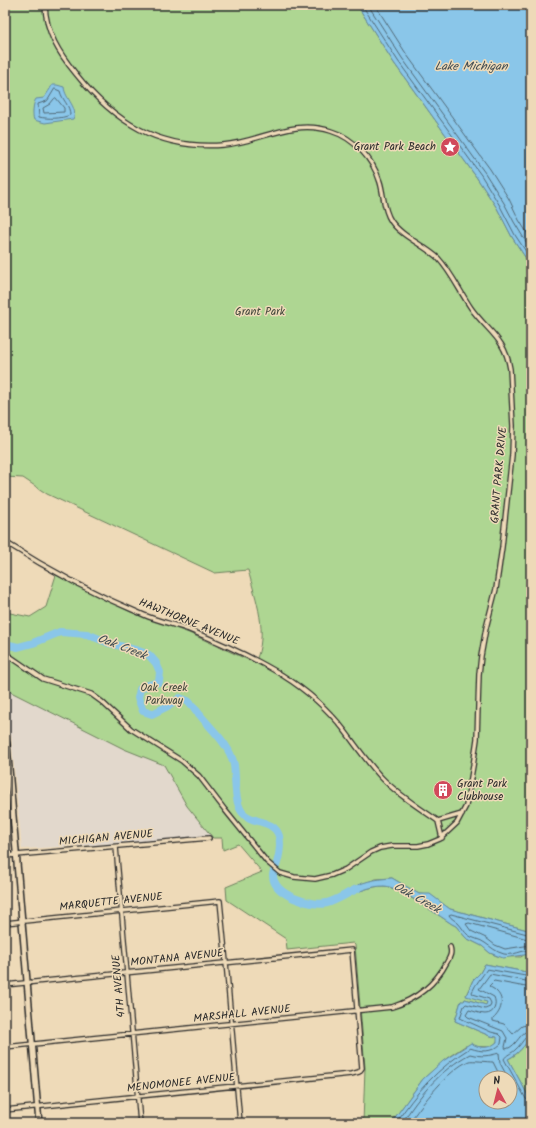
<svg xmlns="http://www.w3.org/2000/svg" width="536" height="1128" viewBox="0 0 536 1128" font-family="Kalam,sans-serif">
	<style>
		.built { fill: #e2d8cc }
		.green { fill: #aed692; stroke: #6c805e }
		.water { fill: #8ac6e9; stroke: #64889d; fill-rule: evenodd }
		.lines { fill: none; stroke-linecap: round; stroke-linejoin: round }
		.shore { stroke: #516977; stroke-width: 1 }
		.river { stroke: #8ac6e9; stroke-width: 8 }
		.street-casing { stroke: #2b2b2b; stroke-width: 6 }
		.secondary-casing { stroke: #2b2b2b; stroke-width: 8 }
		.street { stroke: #eedab8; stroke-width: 3.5 }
		.secondary { stroke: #eedab8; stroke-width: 5 }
		.labels { text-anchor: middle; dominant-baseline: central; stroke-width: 3; stroke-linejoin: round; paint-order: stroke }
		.poi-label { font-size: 11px; fill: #2b2b2b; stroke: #eedab8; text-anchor: end }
		.park-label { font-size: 11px; fill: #3f453a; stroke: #eedab8 }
		.street-label { font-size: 11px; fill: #2b2b2b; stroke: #eedab8 }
		.water-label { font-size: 12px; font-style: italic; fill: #3e4a51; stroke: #eedab8 }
	</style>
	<rect width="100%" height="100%" fill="#eedab8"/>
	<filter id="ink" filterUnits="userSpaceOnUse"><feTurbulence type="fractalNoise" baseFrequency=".025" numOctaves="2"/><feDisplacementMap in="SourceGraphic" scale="8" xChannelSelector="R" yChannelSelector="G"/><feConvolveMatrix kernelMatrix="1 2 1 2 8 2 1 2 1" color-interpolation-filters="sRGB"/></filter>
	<g filter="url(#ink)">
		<!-- built -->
		<path class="built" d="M5 689 124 749 164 765 187 806 213 838 22 849 11 735 5 726Z"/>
		<!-- green -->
		<path class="green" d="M5 5H357L394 63 477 178 497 208 512 237 531 266V931L450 909 430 895 419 894 392 878 376 879 353 887 348 895C360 891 372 886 384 886 398 887 438 915 452 924L456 926 466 938 482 946 490 953 497 956 521 957 525 954H531V973L485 964 480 973 473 980 466 995 487 1002 486 1005 465 999 464 1002 461 1001 455 1021 490 1036 498 1037 497 1042 491 1047 465 1046 447 1058 423 1079 391 1123H363L365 1068 355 945 353 943 287 950 286 939 227 900 226 887 262 872 238 844 223 850 222 838H213L187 806 164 765 124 749 5 689V608L10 613 30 617 46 607 56 575 131 612 189 633 255 663C269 633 256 600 248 570L215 573 47 494 23 478 5 477Z
			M531 1038V1101L508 1059C521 1053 522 1046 531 1038Z"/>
		<!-- water -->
		<path class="water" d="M357 5H531V266L512 237 497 208 477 178 394 63Z
			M52 85H57L64 87C65 99 79 108 73 119L45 123 34 120C32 115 33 103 36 99L44 98C47 93 50 90 52 85Z
			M392 878 419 894H430L450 909 531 931V954L503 958 490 953 482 946 466 938 456 926 452 924C438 915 398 886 384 886 371 886 360 891 348 896V892C359 881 377 879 392 878Z
			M485 964 531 973V1038C522 1047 521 1052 508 1059L531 1101V1123H391L423 1079 443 1061 471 1043C480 1049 489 1049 497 1042V1037L490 1036 455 1021 461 1001H464L465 999 486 1005 487 1002 466 996 473 980 480 973ZM486 1078H510V1102H486Z"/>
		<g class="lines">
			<!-- shore -->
			<path class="shore" d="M362 5 398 61 481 175 500 206 515 235 531 259
				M368 5 402 58 485 173 504 203 514 222 531 250
				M375 5 407 55 490 169 509 199 519 220 531 239
				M55 89 60 91C62 100 70 105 70 115 61 119 48 119 39 117L38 104 47 101Z
				M56 98 64 108V112L44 113 43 108 50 104 54 99Z
				M531 935 451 914 449 915C451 919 455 920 458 923 462 927 464 932 468 935 473 939 480 939 485 943 491 947 496 952 504 954 513 956 522 950 531 950
				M531 940 469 923 466 924 471 931 486 938 495 945 505 949 531 945
				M531 982 490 974 479 989 494 997C497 1004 495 1014 485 1014 480 1014 474 1011 469 1010L466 1015 468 1017 503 1031 507 1038 505 1047 506 1049C518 1046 519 1031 531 1030
				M531 988 494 981 489 986C491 988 495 989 497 992 505 1000 501 1012 493 1019V1021L504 1024 513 1034 522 1026 531 1024
				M531 1035 527 1036C522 1041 520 1046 515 1050 511 1054 507 1054 504 1059L526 1099 531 1102
				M396 1123C416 1092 438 1068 470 1048 482 1052 491 1053 501 1044L502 1037 499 1034 491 1032 460 1018 464 1006 466 1004 485 1009 490 1007 491 1003 489 999 473 994 472 992C476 983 482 977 487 969L531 977
				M402 1123C419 1096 441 1069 470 1054 481 1057 489 1056 499 1053L500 1063 508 1078
				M409 1123C421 1105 449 1069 469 1061 472 1060 488 1062 493 1062L501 1078"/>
			<!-- river -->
			<path class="river" d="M5 644 18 647 33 643 60 632 87 634 109 643 136 650 149 655 156 663 160 672 159 682 148 685 140 689 138 698 143 711 152 714 168 706 180 698C182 699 186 700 188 701 193 705 196 711 200 715 212 730 230 745 234 765 236 778 234 801 242 812 251 824 274 819 279 836 281 844 279 856 277 863 276 867 273 871 273 875 273 895 311 907 327 903 338 900 347 893 357 889"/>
			<defs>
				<path id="street" d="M5 542C49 570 96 595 144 615 158 621 173 624 187 629 219 642 253 657 282 675 306 690 328 709 345 731 357 747 368 763 381 777 397 794 418 807 438 821L442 838
					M5 653 43 679 91 694 102 702 131 729 182 761 199 776 225 810 267 862 280 873 294 877 315 879 332 875 346 869 371 852 380 848 392 846H418L428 844 440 839 457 823 466 806 473 766 477 739 479 674 481 656 486 628 496 589 502 547 512 455 513 426 510 369C505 338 488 332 471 308 460 292 452 273 438 258 424 245 401 236 391 221 383 209 384 195 380 182 373 159 354 138 331 131 292 118 261 142 223 145 159 150 114 122 76 74 59 53 46 33 45 5
					M438 821 462 814
					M116 847 140 1123
					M5 856 209 838
					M5 923 220 901 226 962 240 1123
					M5 985 352 950 362 1068 359 1072 351 1074 5 1110
					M5 1047 392 1007C417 999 435 985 447 962 450 957 452 953 450 947"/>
				<path id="secondary" d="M5 736 7 745 11 792 39 1123"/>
			</defs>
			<!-- street casing -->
			<use href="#street" class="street-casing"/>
			<!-- secondary casing -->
			<use href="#secondary" class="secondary-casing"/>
			<!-- street -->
			<use href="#street" class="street"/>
			<!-- secondary -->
			<use href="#secondary" class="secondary"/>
		</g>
	</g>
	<!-- icons -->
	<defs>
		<symbol id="sight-disc" viewBox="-11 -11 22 22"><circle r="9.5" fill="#d1495b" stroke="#eedab8"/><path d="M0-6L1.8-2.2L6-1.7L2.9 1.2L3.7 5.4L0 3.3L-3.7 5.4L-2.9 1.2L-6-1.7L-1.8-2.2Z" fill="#fff"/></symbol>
		<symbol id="building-disc" viewBox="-11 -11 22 22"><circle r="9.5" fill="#d1495b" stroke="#eedab8"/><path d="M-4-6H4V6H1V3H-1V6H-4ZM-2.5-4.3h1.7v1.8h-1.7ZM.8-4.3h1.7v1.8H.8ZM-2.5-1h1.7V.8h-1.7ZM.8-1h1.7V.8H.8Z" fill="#fff"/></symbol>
	</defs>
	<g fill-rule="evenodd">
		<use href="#sight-disc" x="439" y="136" width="22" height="22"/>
		<use href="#building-disc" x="432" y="779" width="22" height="22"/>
	</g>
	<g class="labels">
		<!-- poi labels -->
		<g class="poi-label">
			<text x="436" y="147">Grant Park Beach</text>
			<text x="457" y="784" text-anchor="start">Grant Park<tspan x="457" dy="13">Clubhouse</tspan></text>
		</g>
		<!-- park labels -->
		<g class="park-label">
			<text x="260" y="312">Grant Park</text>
			<text x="164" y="688">Oak Creek<tspan x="164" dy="13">Parkway</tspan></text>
		</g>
		<!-- street labels -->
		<g class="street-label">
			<text transform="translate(499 475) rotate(-85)">GRANT PARK DRIVE</text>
			<text transform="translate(189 622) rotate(22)">HAWTHORNE AVENUE</text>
			<text transform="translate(106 838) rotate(-5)">MICHIGAN AVENUE</text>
			<text transform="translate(111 902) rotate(-6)">MARQUETTE AVENUE</text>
			<text transform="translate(177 958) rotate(-6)">MONTANA AVENUE</text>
			<text transform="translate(119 986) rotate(-95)">4TH AVENUE</text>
			<text transform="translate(242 1014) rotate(-6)">MARSHALL AVENUE</text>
			<text transform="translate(181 1083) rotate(-6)">MENOMONEE AVENUE</text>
		</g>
		<!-- water labels -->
		<g class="water-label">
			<text x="471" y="66">Lake Michigan</text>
			<text transform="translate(122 647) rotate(21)">Oak Creek</text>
			<text transform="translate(417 898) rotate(29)">Oak Creek</text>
		</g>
	</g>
	<!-- margin -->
	<rect width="536" height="1128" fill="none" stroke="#eedab8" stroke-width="20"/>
	<rect x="10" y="10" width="516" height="1108" fill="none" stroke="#2b2b2b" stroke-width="1.5" filter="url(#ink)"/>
	<!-- north arrow -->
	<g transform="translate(498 1090) rotate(353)"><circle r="19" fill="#eedab8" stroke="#a09480"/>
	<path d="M0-3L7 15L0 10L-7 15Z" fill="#d1495b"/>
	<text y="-6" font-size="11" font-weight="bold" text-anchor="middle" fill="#2b2b2b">N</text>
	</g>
</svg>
